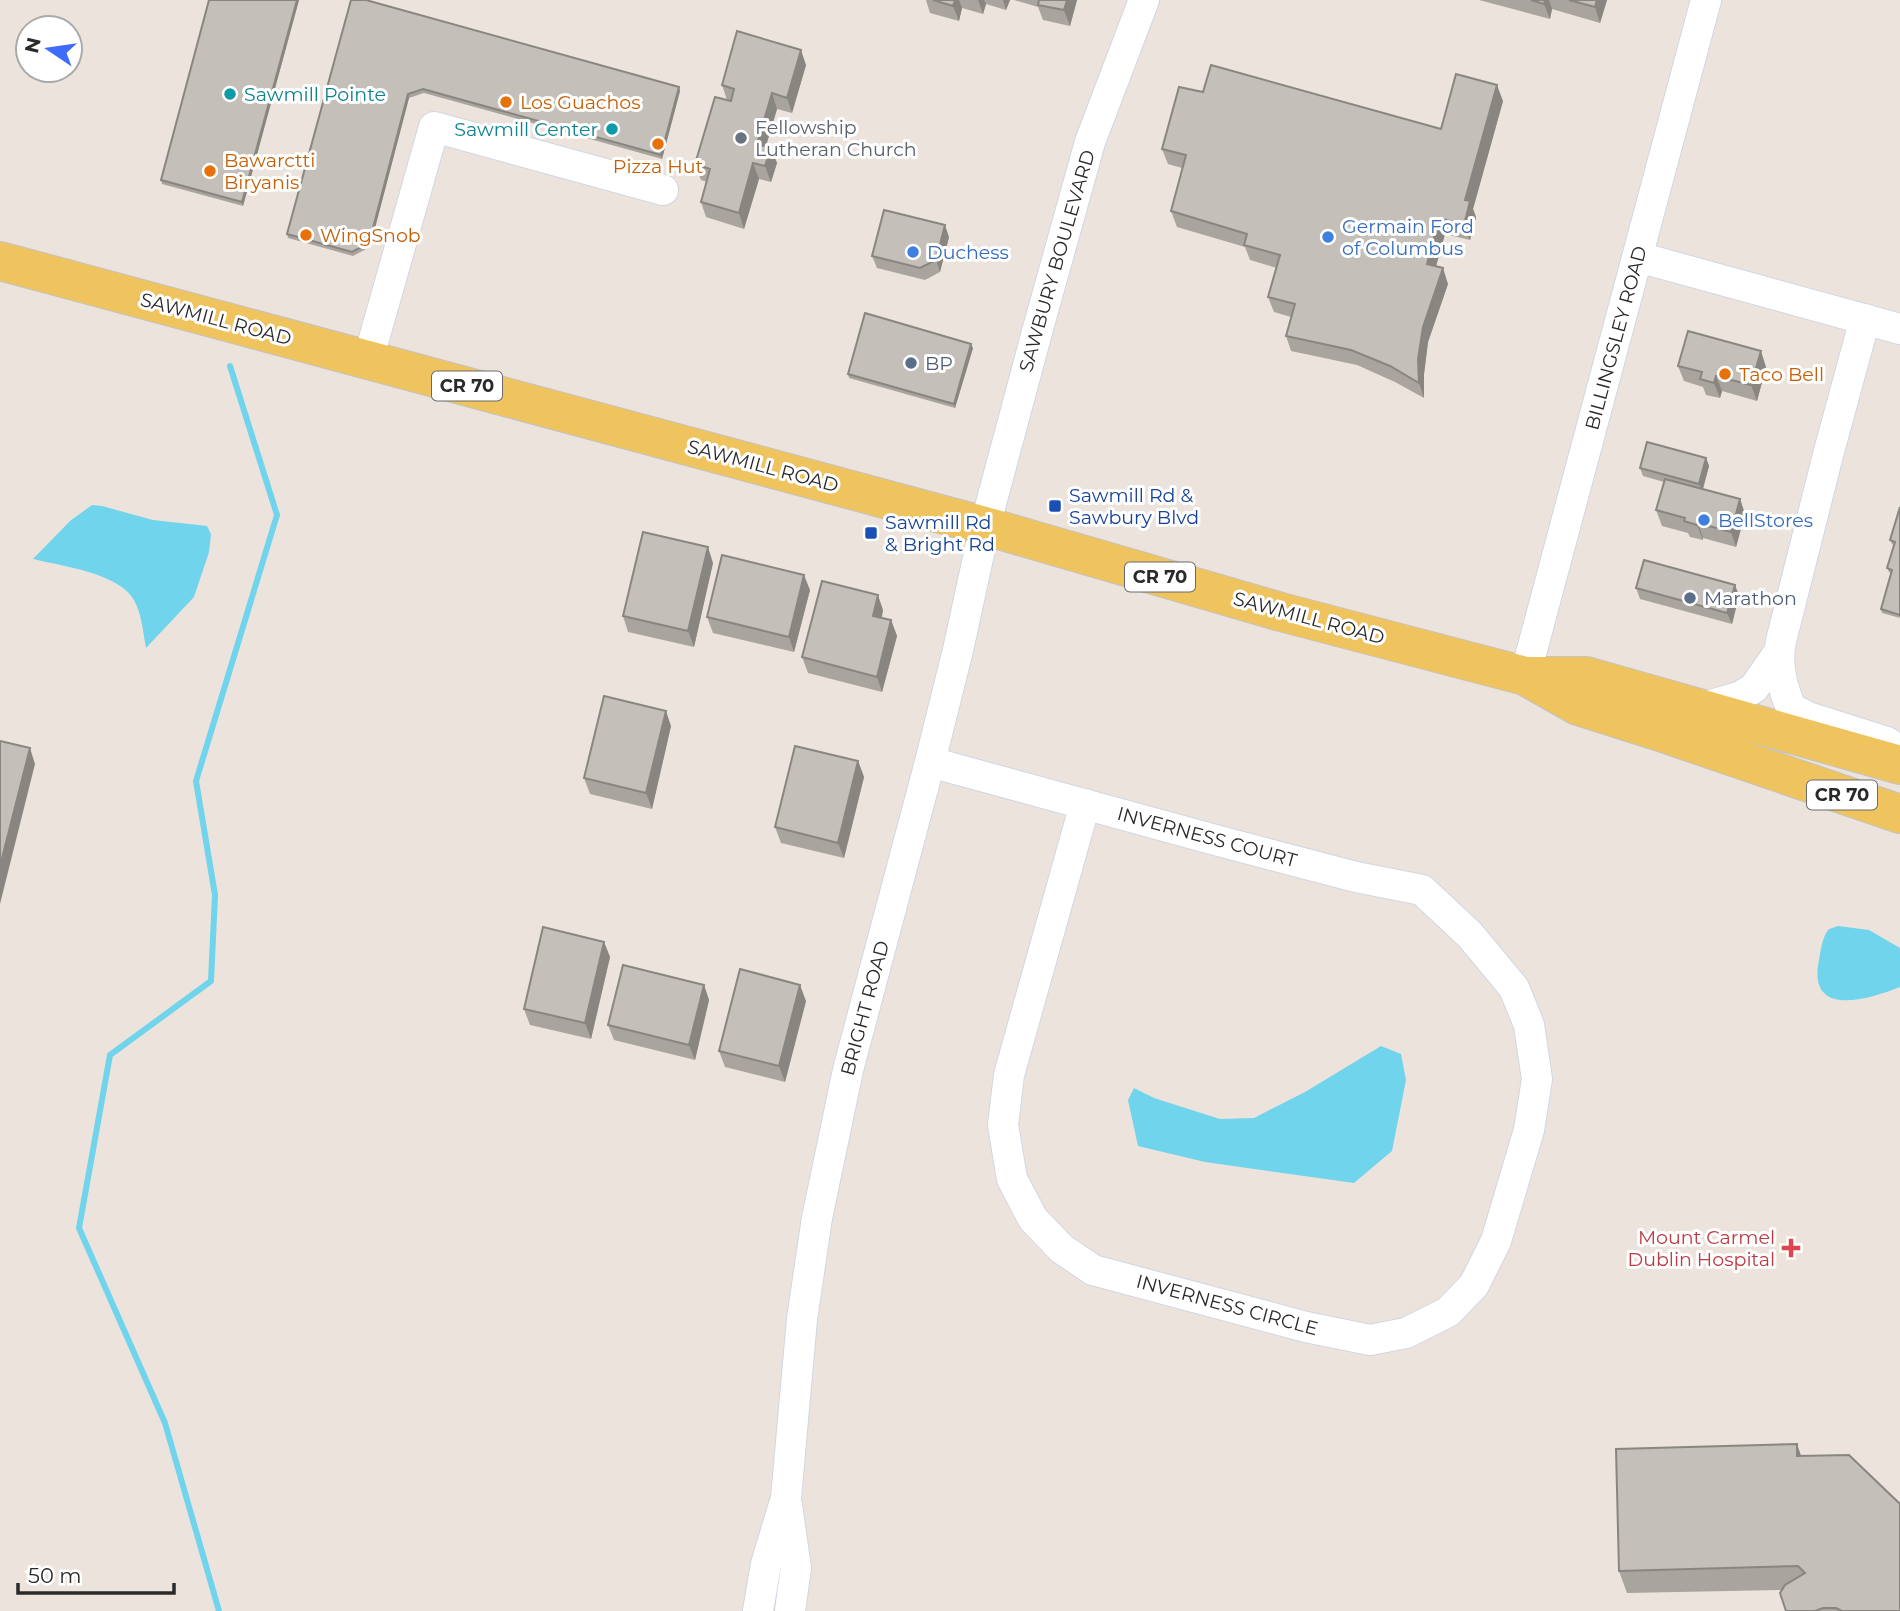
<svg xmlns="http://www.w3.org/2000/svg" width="1900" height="1611" viewBox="0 0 1900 1611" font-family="Montserrat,sans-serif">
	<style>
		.water { fill: #70d4ed }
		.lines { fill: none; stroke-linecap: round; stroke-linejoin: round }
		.stream { stroke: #70d4ed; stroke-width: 6 }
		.minor-casing { stroke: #d2d6e3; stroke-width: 32 }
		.major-casing { stroke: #c3c3c3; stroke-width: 40 }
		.minor { stroke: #fff; stroke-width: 30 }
		.major { stroke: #efc45f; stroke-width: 38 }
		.wall { fill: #a9a49e }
		.shaded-wall { fill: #898681 }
		.building { fill: #c4bfb8; stroke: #898681; stroke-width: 2 }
		.culture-dot { fill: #0f9aa8; stroke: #fff; stroke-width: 2.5 }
		.food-dot { fill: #e8710a; stroke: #fff; stroke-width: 2.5 }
		.worship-dot { fill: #6b7280; stroke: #fff; stroke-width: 2.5 }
		.shop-dot { fill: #3f7fe0; stroke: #fff; stroke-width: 2.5 }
		.service-dot { fill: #5c6f8a; stroke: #fff; stroke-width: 2.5 }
		.transit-dot { fill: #1a4fb4; stroke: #fff; stroke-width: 2.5 }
		.health-dot { fill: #e0444e; stroke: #fff; stroke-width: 2.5 }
		.labels { text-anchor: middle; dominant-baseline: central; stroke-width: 6; stroke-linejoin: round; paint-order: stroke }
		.shield { fill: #fff; stroke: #6a6a6a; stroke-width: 2 }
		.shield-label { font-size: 18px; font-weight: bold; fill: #2a2a2a }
		.culture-label { font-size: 19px; fill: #0d838f; stroke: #fff; text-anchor: start }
		.food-label { font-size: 19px; fill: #c56008; stroke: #fff; text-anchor: start }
		.worship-label { font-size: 19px; fill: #5b616d; stroke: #fff; text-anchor: start }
		.shop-label { font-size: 19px; fill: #366cbe; stroke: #fff; text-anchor: start }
		.street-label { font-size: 19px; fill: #2a2a2a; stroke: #fff }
		.service-label { font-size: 19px; fill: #4e5e75; stroke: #fff; text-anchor: start }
		.transit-label { font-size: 19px; fill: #164399; stroke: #fff; text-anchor: start }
		.health-label { font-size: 19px; fill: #be3a42; stroke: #fff; text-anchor: end }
	</style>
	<rect width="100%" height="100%" fill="#ece4dc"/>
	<!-- water -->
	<path class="water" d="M92 505 102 506 153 520 207 526 211 534 209 552 194 597 146 648C143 632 142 615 134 600 119 573 61 566 33 559L70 521Z
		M1838 926 1869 930 1900 948V987C1867 1000 1807 1018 1819 960 1821 949 1822 937 1829 929Z
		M1381 1046 1401 1054 1406 1080 1392 1151 1354 1183 1205 1162 1138 1146 1128 1100 1134 1088 1154 1098 1220 1119 1254 1118 1305 1092Z"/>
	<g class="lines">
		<!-- stream -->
		<path class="stream" d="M219 1611 165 1423 79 1228 110 1055 211 981 215 895 196 781 277 515 230 366"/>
		<defs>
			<path id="minor" d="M1638 257 1900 329
				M1865 319 1828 455 1781 641C1776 664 1782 687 1791 708L1808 717 1887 742 1900 753
				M368 360 434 127 663 190
				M1525 676 1706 0
				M1701 708 1739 697 1754 688 1779 652
				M930 762 1219 841 1356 877 1422 890 1470 935 1514 988 1529 1025 1537 1079 1529 1130 1496 1241 1474 1285 1448 1312 1406 1333 1370 1340 1306 1327 1093 1270 1062 1249 1033 1219 1012 1179 1003 1125 1009 1075 1085 804
				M787 1505 796 1568 790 1611
				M758 1611 766 1564 786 1498 802 1319 817 1218 848 1070 930 762 958 650 985 526 1037 332 1090 142 1144 0"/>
			<path id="major" d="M0 261 985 526 1281 612 1525 676 1578 706 1663 733 1900 814
				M1527 676H1586L1900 765"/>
		</defs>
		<!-- minor casing -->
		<use href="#minor" class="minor-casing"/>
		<!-- major casing -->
		<use href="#major" class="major-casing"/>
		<!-- minor -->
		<use href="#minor" class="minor"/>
		<!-- major -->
		<use href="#major" class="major"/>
	</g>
	<!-- wall -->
	<path class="wall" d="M209 0H299L243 206 162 184 161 180Z
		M351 0 680 91 662 159 424 93 409 98 370 247 353 256 288 238 287 234Z
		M926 0H1010L1006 10 986 4 983 14 962 8 959 21 930 13Z
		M1014 0H1077L1070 26 1043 20 1038 7Z
		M1479 0H1607L1600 23 1552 9 1550 19Z
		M806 65 792 113 777 109 766 146 771 148 777 163 771 182 759 179 744 229 706 217 701 202 707 182 701 180 695 164 727 100 722 85Z
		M1503 101 1473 209 1476 217 1470 240 1445 234 1436 267 1448 284 1428 342 1424 374V398L1395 382 1357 365 1291 351 1286 336 1291 317 1274 312 1268 297 1277 268 1250 260 1245 247 1177 227 1171 211 1182 168 1168 164 1162 149 1441 129Z
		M949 237 940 272 925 280 877 268 872 256Z
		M973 348 955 408 849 378 848 374Z
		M1678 366 1766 367 1757 401 1722 391 1720 398 1706 395 1703 387 1684 381Z
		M1706 458 1709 466 1703 489 1740 499 1745 514 1736 547 1703 538V540L1690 537 1688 533 1662 526 1656 510 1664 482 1643 476 1640 468Z
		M1900 507V618L1882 613 1881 609 1891 573 1889 572 1887 568 1894 545 1892 544 1890 540Z
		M713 563 694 647 628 632 623 616Z
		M1735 585 1739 596 1732 624 1640 599 1636 588Z
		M810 590 794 652 713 633 707 617Z
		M883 610 882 618 891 620 897 636 882 692 808 673 802 657Z
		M671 726 652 809 590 794 584 778Z
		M858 761 864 777 844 858 781 843 775 827Z
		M604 942 610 957 591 1039 530 1025 524 1009Z
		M704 985 709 1000 695 1060 614 1040 608 1025Z
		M806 1001 785 1082 725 1067 719 1051Z
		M1801 1456 1900 1611H1786L1782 1590 1627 1593 1619 1571Z"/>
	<!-- shaded-wall -->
	<path class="shaded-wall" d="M297 0H299L243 206 242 202Z
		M955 0H959L962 8 959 21 953 6Z
		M978 0H984L986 4 983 14Z
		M1003 0H1010L1006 10Z
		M1067 0H1077L1070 26 1064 10Z
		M1545 0H1549L1552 9 1550 19 1544 4Z
		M1597 0H1607L1600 23 1595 7Z
		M801 50 806 65 792 113 787 98Z
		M1497 85 1503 101 1473 209 1476 217 1470 240 1464 225 1465 200Z
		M679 87 680 91 662 159 661 155Z
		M772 93 777 109 762 159 757 144Z
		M408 94 409 98 370 247 369 243Z
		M771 148 777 163 771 182 765 166Z
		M753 163 759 179 744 229 739 213Z
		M1439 218 1445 234 1432 280 1427 264Z
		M945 225 949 237 940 272 936 260Z
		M1443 268 1448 284 1428 342 1424 374V398L1419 383 1418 359 1423 327Z
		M971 344 973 348 955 408 954 404Z
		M1761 351 1766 367 1757 401 1751 385Z
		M1716 376 1722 391 1720 398 1714 383Z
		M1706 458 1709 466 1702 492 1699 484Z
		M1740 499 1745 514 1736 547 1731 532Z
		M1698 523 1703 538V540L1697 525Z
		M708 547 713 563 694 647 688 631Z
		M804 575 810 590 794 652 789 637Z
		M1735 585 1739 596 1732 624 1727 613Z
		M878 595 883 610 878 631 873 616Z
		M891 620 897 636 882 692 877 677Z
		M666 711 671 726 652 809 646 793Z
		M30 748 35 764 0 904V866Z
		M858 761 864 777 844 858 838 843Z
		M604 942 610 957 591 1039 585 1023Z
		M704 985 709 1000 695 1060 689 1045Z
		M800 985 806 1001 785 1082 779 1066Z
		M1797 1444 1805 1467 1797 1456Z"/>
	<!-- building -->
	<path class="building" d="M209 0H297L242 202 161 180Z
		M351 0H366L679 87 661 155 423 89 408 94 369 243 352 252 287 234Z
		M933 0H955L953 6Z
		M1039 0H1067L1064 10 1038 5Z
		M1531 0H1545L1544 4Z
		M1569 0H1597L1595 7Z
		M737 31 801 50 787 98 772 93 757 144 771 148 765 166 753 163 739 213 701 202 710 169 695 164 715 97 731 101 734 89 722 85Z
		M1211 65 1441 129 1456 74 1497 85 1465 200 1470 201 1464 225 1439 218 1427 264 1443 268 1423 327 1418 359 1419 383 1390 366 1351 350 1286 336 1295 304 1268 297 1280 255 1244 245 1247 234 1171 211 1186 155 1162 149 1179 87 1203 92Z
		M884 210 945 225 936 260 920 268 872 256Z
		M865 313 971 344 954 404 848 374Z
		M1688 331 1761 351 1751 385 1716 376 1714 383 1700 379 1702 372 1678 366Z
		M1647 442 1706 458 1699 484 1640 468Z
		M1665 479 1740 499 1731 532 1698 523 1697 525 1684 521 1685 518 1656 510Z
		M1900 507V615L1881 609 1892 570 1887 568 1895 542 1890 540Z
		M643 532 708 547 688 631 623 616Z
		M722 555 804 575 789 637 707 617Z
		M1644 560 1735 585 1727 613 1636 588Z
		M822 581 878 595 873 616 891 620 877 677 802 657Z
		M604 696 666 711 646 793 584 778Z
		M0 741 30 748 0 866Z
		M795 746 858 761 838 843 775 827Z
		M543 927 604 942 585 1023 524 1009Z
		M623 965 704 985 689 1045 608 1025Z
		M740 969 800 985 779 1066 719 1051Z
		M1797 1444V1456L1849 1455 1900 1504V1611H1842L1836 1608H1823L1815 1611H1786L1780 1593 1785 1585 1805 1573 1798 1566 1619 1571 1616 1449Z"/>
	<!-- markers -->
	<g class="culture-dot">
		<circle cx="230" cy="94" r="7"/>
		<circle cx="612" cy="129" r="7"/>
	</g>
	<g class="food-dot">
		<circle cx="506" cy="102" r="7"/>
		<circle cx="658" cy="144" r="7"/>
		<circle cx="210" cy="171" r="7"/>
		<circle cx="306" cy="235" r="7"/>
		<circle cx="1725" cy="374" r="7"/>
	</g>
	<circle class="worship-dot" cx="741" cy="138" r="7"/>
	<g class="shop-dot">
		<circle cx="1328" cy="237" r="7"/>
		<circle cx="913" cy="252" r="7"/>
		<circle cx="1704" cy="520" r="7"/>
	</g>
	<g class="service-dot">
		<circle cx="911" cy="363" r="7"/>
		<circle cx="1690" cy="598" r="7"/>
	</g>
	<g class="transit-dot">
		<rect x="1048" y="499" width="14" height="14" rx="3.5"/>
		<rect x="864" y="526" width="14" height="14" rx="3.5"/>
	</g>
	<path class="health-dot" d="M1787.5 1237.5h7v7h7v7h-7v7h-7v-7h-7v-7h7z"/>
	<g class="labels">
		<!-- shield labels -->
		<g class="shield">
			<rect x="432" y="371.5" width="70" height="29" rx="5"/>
			<rect x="1125" y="562.5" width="70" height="29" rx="5"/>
			<rect x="1807" y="780.5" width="70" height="29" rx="5"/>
		</g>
		<g class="shield-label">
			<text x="467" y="386">CR 70</text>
			<text x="1160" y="577">CR 70</text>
			<text x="1842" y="795">CR 70</text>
		</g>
		<!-- culture labels -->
		<g class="culture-label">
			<text x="244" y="94">Sawmill Pointe</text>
			<text x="598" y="129" text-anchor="end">Sawmill Center</text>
		</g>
		<!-- food labels -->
		<g class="food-label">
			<text x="520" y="102">Los Guachos</text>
			<text x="224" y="160">Bawarctti<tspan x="224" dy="22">Biryanis</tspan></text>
			<text x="658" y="166" text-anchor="middle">Pizza Hut</text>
			<text x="320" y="235">WingSnob</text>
			<text x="1739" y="374">Taco Bell</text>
		</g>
		<!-- worship labels -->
		<g class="worship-label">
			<text x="755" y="127">Fellowship<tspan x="755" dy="22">Lutheran Church</tspan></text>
		</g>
		<!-- shop labels -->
		<g class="shop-label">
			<text x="1342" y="226">Germain Ford<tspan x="1342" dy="22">of Columbus</tspan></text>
			<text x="927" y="252">Duchess</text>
			<text x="1718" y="520">BellStores</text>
		</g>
		<!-- street labels -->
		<g class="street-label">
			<text transform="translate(1057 261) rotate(-74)">SAWBURY BOULEVARD</text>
			<text transform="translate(216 319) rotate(15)">SAWMILL ROAD</text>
			<text transform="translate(1616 338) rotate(-75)">BILLINGSLEY ROAD</text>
			<text transform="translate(763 466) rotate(15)">SAWMILL ROAD</text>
			<text transform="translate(1309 618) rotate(15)">SAWMILL ROAD</text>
			<text transform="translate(1207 837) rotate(15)">INVERNESS COURT</text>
			<text transform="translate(865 1008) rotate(-75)">BRIGHT ROAD</text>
			<text transform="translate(1227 1305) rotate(15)">INVERNESS CIRCLE</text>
		</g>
		<!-- service labels -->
		<g class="service-label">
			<text x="925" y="363">BP</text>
			<text x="1704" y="598">Marathon</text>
		</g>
		<!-- transit labels -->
		<g class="transit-label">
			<text x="1069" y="495">Sawmill Rd &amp;<tspan x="1069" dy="22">Sawbury Blvd</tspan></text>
			<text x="885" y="522">Sawmill Rd<tspan x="885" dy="22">&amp; Bright Rd</tspan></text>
		</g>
		<!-- health labels -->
		<g class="health-label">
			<text x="1775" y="1237">Mount Carmel<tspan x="1775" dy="22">Dublin Hospital</tspan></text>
		</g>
	</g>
	<!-- north arrow -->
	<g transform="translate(49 49) rotate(283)"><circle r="33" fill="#ffffff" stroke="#aaaaaa" stroke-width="2"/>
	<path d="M0-5L12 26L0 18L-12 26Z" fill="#3e6cf8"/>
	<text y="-10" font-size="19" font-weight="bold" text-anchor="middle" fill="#2a2a2a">N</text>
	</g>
	<!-- scale -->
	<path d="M18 1583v10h156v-10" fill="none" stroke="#2a2a2a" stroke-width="3.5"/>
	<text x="28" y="1583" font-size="21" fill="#2a2a2a" stroke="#ffffff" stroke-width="5" paint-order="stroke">50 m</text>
</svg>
